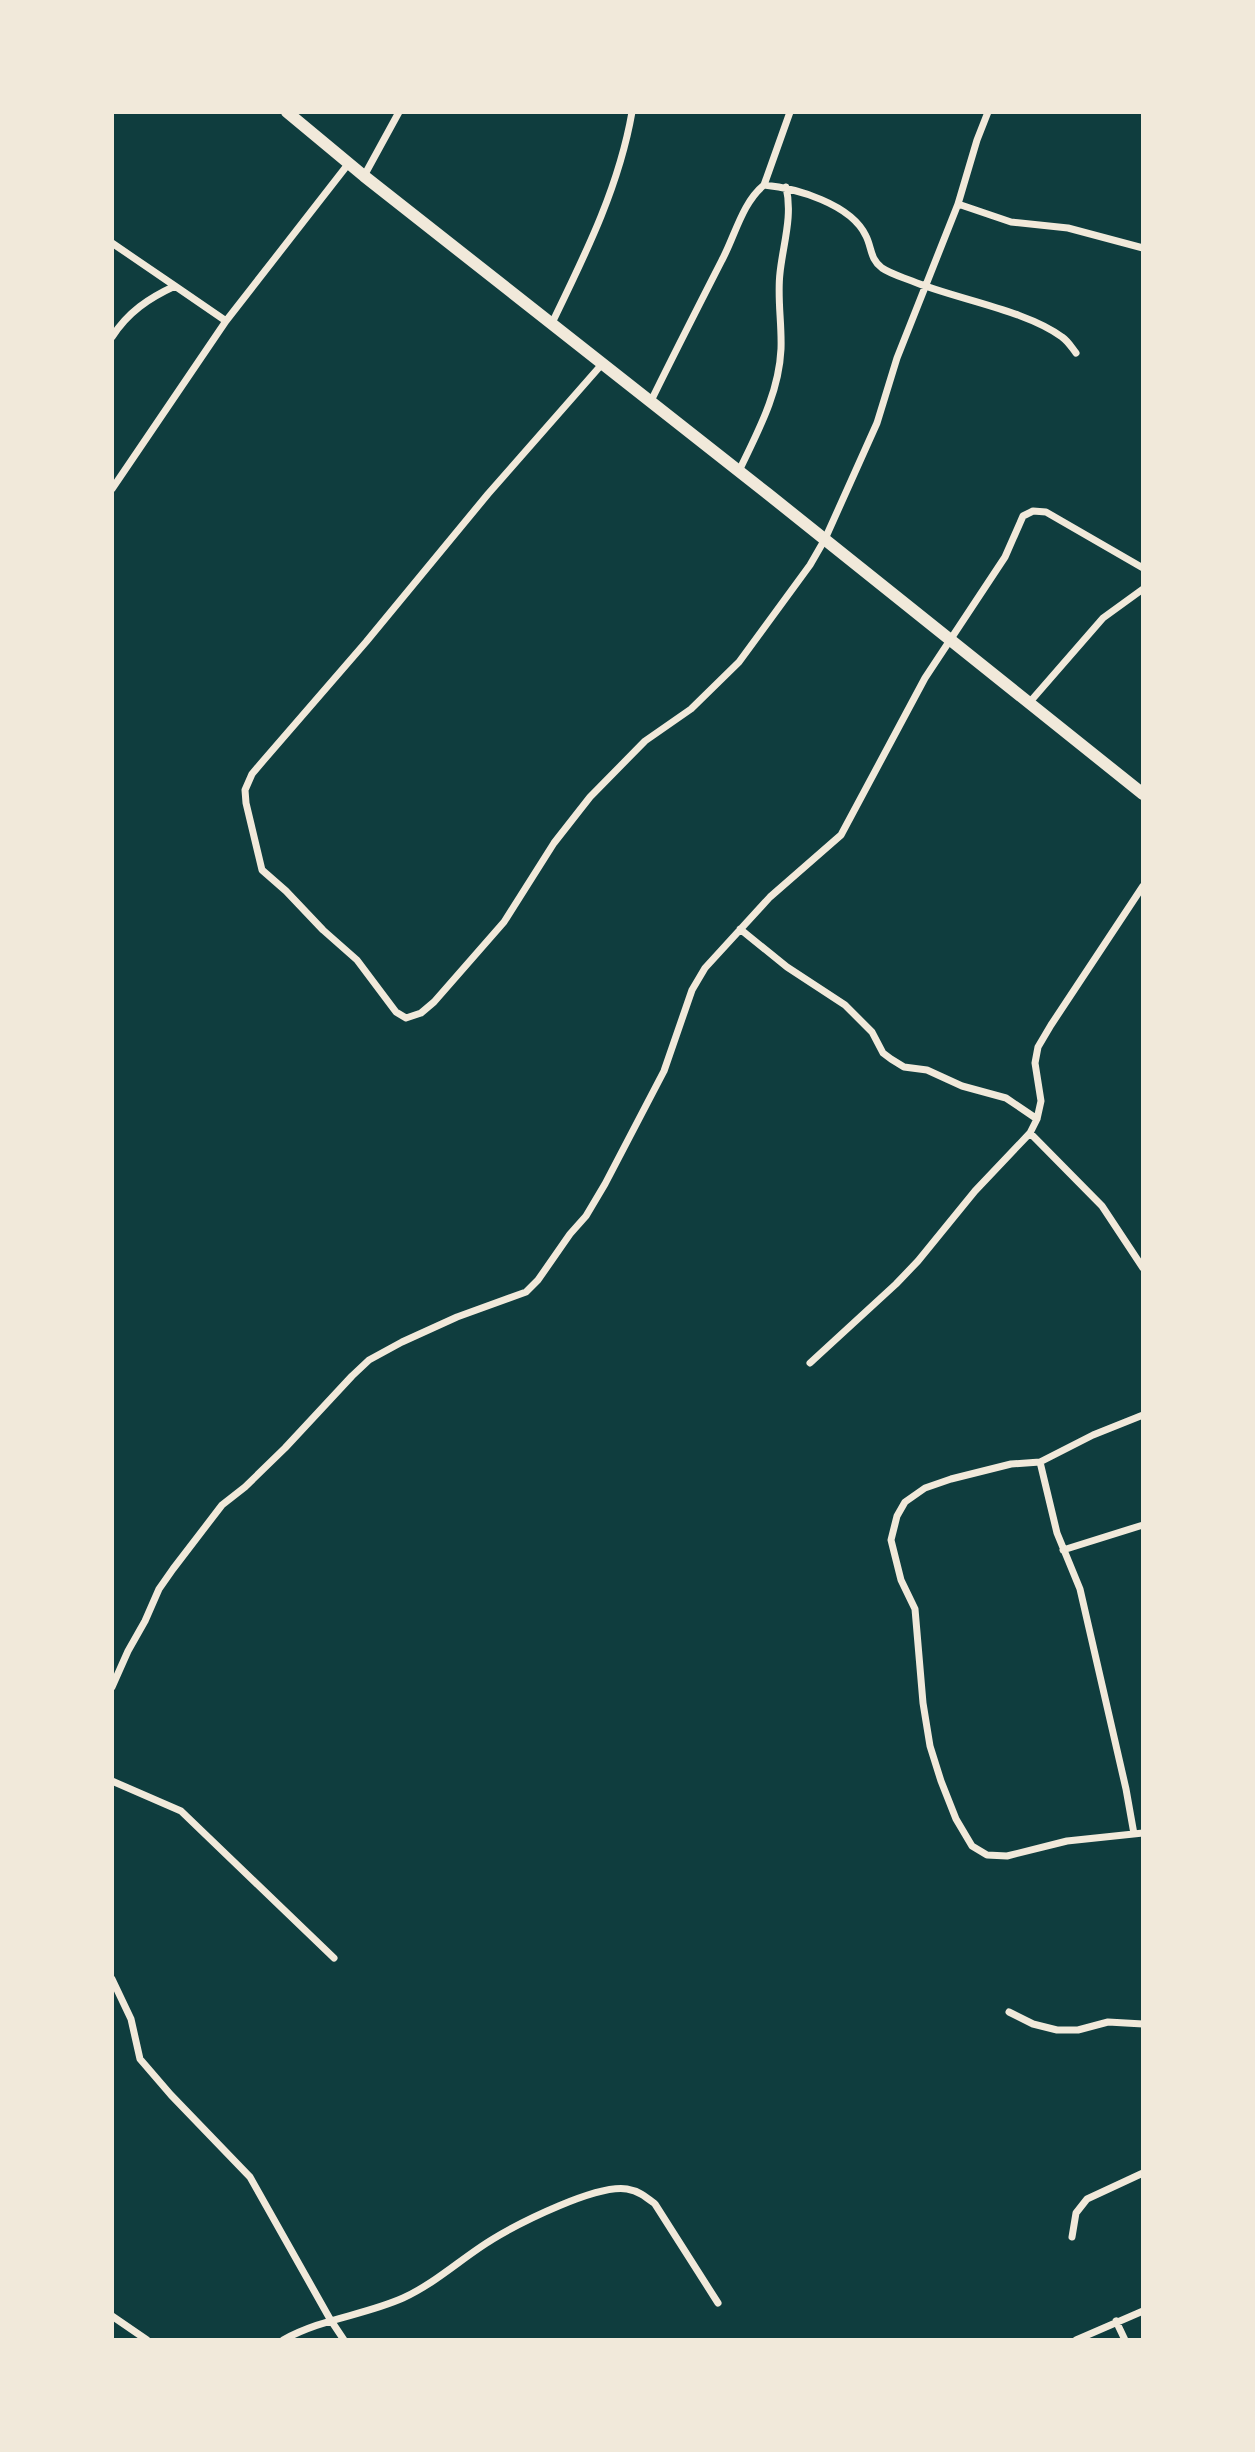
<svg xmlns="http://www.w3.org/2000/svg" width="1255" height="2452" viewBox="0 0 1255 2452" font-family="'Playfair Display',serif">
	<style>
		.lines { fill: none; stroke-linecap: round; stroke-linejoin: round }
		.minor { stroke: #f1e9da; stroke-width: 7 }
		.tertiary { stroke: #f1e9da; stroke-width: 12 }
	</style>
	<rect width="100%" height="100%" fill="#0f3d3e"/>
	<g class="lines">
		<!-- minor -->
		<path class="minor" d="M364 176 399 112
			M764 185C796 188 851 204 866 236 872 248 870 259 882 268 891 274 902 277 912 281 955 299 1026 310 1062 337 1068 341 1072 348 1076 353
			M958 204 1011 222 1068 228 1143 248
			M112 243 175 286
			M552 323C585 255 619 187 632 112
			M112 337C128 312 149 298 175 286L226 321
			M603 363 488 494 366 642 263 761 252 774 245 790 246 803 262 870 286 891 323 930 357 960 396 1012 406 1018 421 1013 434 1002 504 922 554 843 590 797 645 741 691 709 739 662 810 565 825 539 877 423 897 358 958 204 977 140 988 112
			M651 401C674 354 698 307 722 260 735 236 742 203 764 185L790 112
			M739 471C758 431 779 393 781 349 782 323 777 298 780 273 783 244 793 216 786 187
			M112 489 226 321 349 163
			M1029 703 1103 618 1143 589
			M740 929 787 967 845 1005 872 1032 883 1053 891 1059 904 1067 927 1070 962 1086 1006 1098 1037 1119
			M1030 1133 1102 1206 1143 1268
			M810 1363 896 1284 918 1261 975 1191 1030 1133 1037 1119 1041 1101 1035 1063 1038 1047 1051 1025 1143 886
			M1143 1415 1093 1435 1040 1462 1011 1464 951 1479 925 1488 905 1502 897 1516 891 1540 901 1580 915 1609 923 1703 930 1746 941 1781 956 1819 972 1846 987 1855 1007 1856 1067 1841 1143 1833
			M1040 1462 1057 1533 1080 1589 1126 1789 1134 1834
			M1063 1550 1143 1525
			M112 1687 128 1651 145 1621 159 1589 173 1569 222 1505 245 1487 285 1448 352 1376 369 1360 402 1342 457 1317 526 1292 538 1280 570 1234 586 1216 605 1184 664 1071 692 990 705 968 770 897 841 835 925 678 1005 557 1023 516 1033 511 1046 512 1143 568
			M112 1781 181 1811 334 1958
			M112 1979 131 2019 140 2059 171 2095 250 2177 330 2319 344 2340
			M1009 2012 1033 2024 1057 2030H1078L1108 2022 1143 2024
			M1072 2237 1076 2213 1087 2199 1143 2173
			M112 2316 147 2340
			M1116 2321 1125 2340
			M283 2340C323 2318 362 2316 403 2298 436 2283 463 2257 493 2239 521 2222 597 2184 627 2189 639 2191 646 2197 655 2204L718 2303
			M1076 2340 1143 2311"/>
		<!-- tertiary -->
		<path class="tertiary" d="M287 112 364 176 768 494 1143 794"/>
	</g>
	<!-- border -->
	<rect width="1255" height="2452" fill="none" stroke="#f1e9da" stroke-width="228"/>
</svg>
